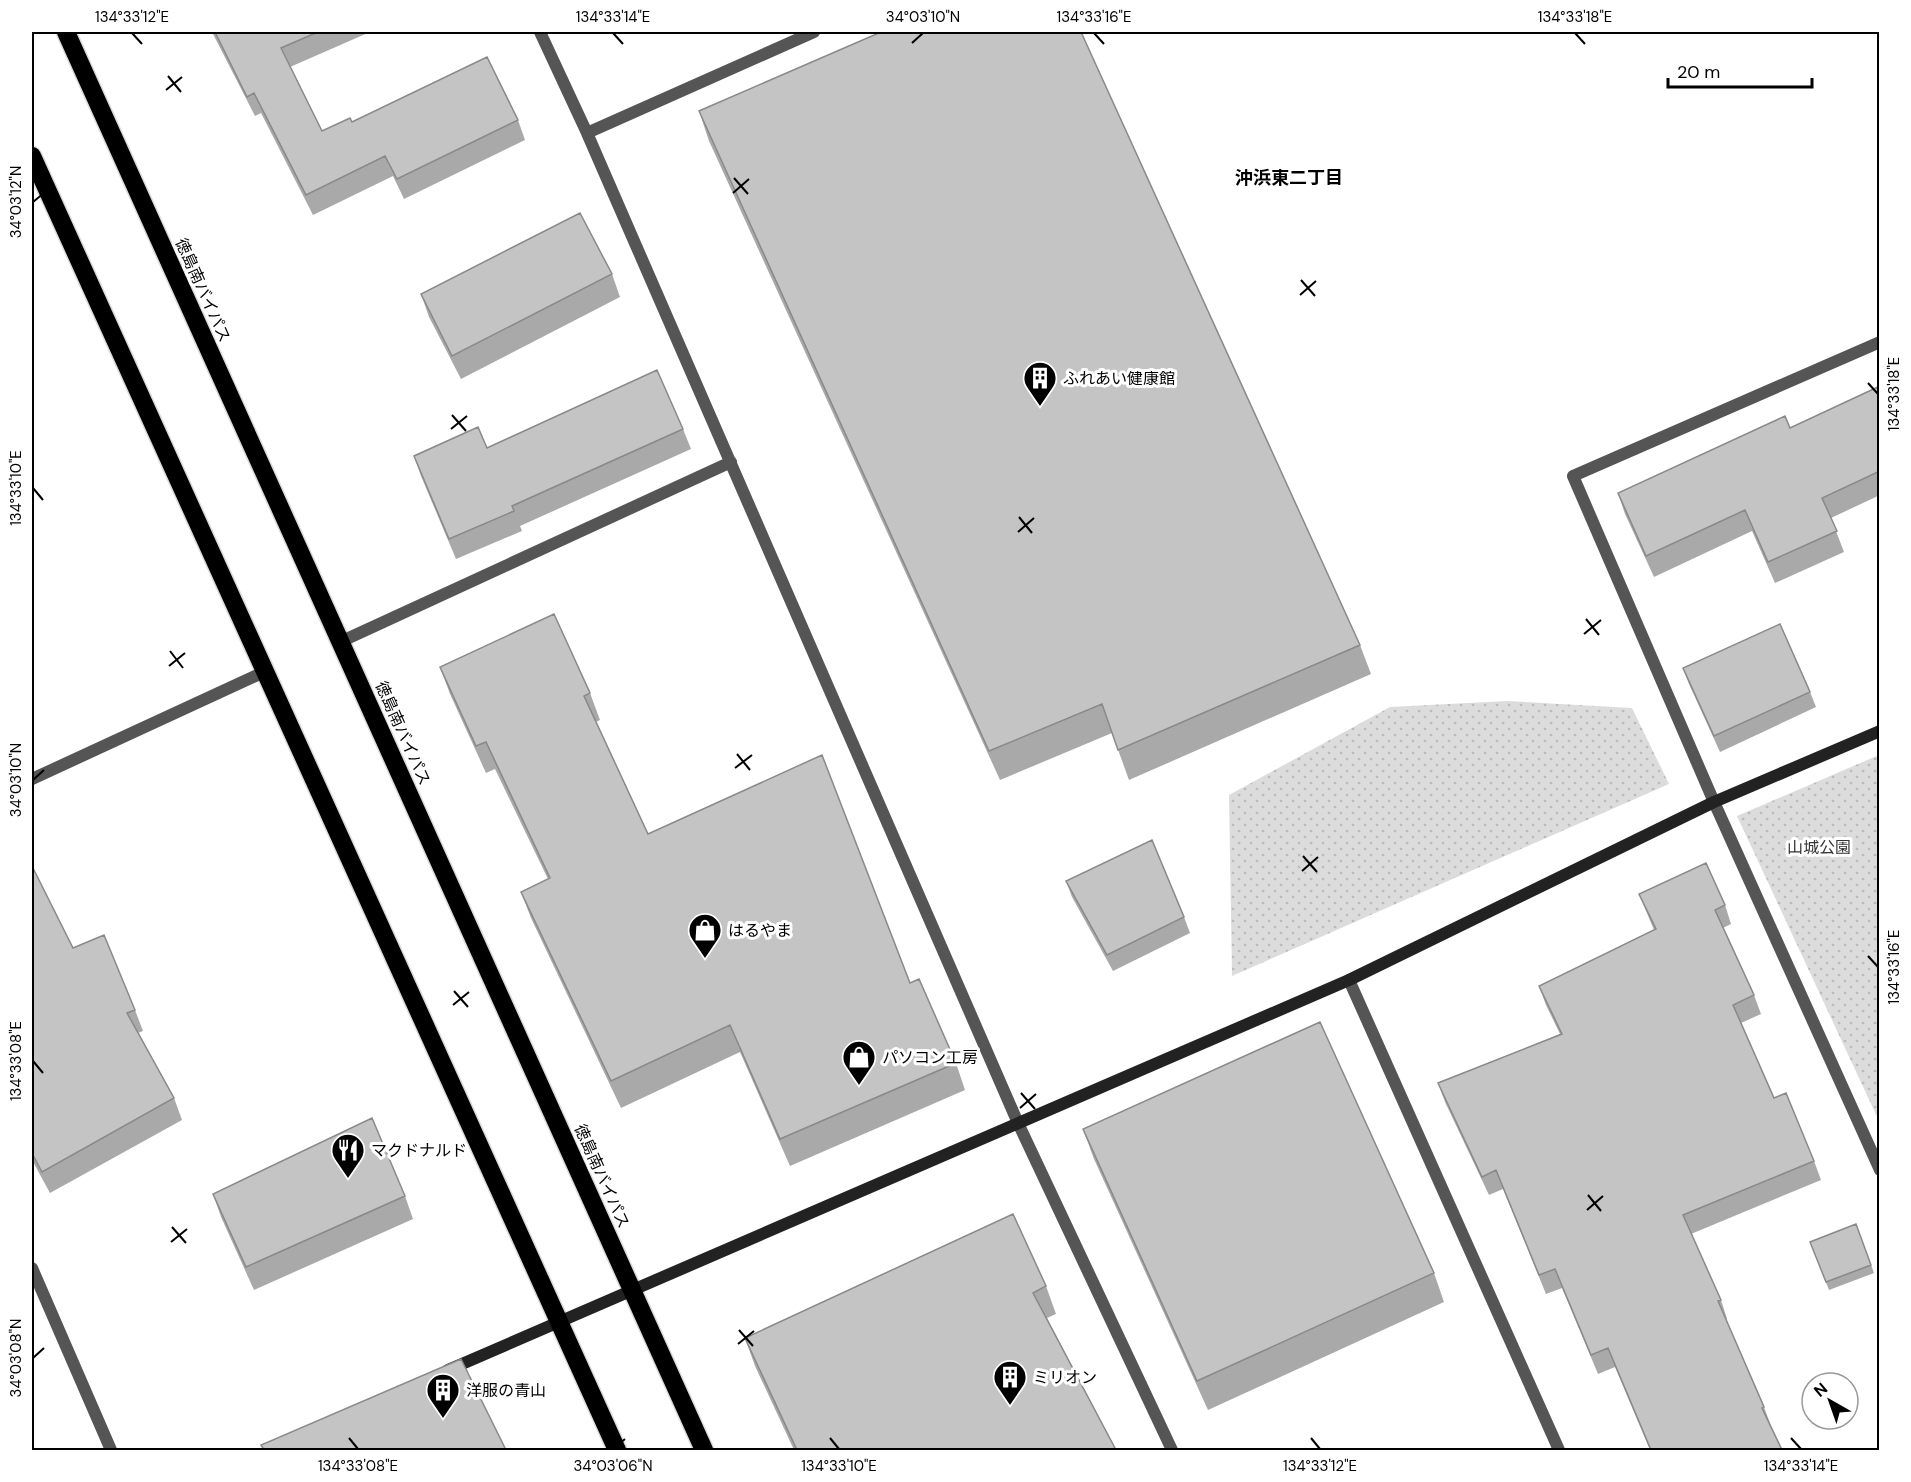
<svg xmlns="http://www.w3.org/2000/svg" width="1911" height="1482" viewBox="0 0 1911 1482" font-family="'DM Sans','Noto Sans JP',sans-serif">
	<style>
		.park { fill: url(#park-dots) }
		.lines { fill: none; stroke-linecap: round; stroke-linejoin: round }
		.highway-casing { stroke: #dbdbdb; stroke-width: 21 }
		.street { stroke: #555; stroke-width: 12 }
		.secondary { stroke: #222; stroke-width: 12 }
		.highway { stroke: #000; stroke-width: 18 }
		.wall { fill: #a9a9a9 }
		.building { fill: #c4c4c4; stroke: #898989; stroke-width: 1.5 }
		.ticks { fill: none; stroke: #000; stroke-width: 2 }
		.labels { text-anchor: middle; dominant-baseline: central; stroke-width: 6; stroke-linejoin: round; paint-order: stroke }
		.street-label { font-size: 16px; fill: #000; stroke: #fff }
		.poi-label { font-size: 16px; fill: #000; stroke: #fff; text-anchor: start }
		.park-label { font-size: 16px; fill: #333; stroke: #fff }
		.neighbourhood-label { font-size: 18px; font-weight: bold; fill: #000; stroke: #fff }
		.neatline { fill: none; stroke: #000; stroke-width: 2 }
		.ticks-label { font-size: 15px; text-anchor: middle; fill: #000 }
	</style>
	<defs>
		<pattern id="park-dots" width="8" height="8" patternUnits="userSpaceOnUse" patternTransform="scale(1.5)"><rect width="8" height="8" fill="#dcdcdc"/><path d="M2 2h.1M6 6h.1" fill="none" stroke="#bbb" stroke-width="1.8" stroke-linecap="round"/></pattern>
	</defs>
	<rect width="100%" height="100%" fill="#fff"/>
	<!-- park -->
	<path class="park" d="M1507 701 1632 708 1669 784 1232 976 1229 795 1390 707Z
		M1879 755V1121L1737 816Z"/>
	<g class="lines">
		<defs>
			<path id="highway" d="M66 32 704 1450
				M32 156 617 1450"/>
		</defs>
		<!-- highway casing -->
		<use href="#highway" class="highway-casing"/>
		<!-- street -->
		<path class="street" d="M540 32 587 133 1018 1123 1172 1450
			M587 133 814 32
			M1880 342 1573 476 1714 802 1880 1170
			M340 642 731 462
			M32 779 264 672
			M1349 980 1559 1450
			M32 1268 111 1450"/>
		<!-- secondary -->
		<path class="secondary" d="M448 1370 1349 980 1714 802 1880 731"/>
		<!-- highway -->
		<use href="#highway" class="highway"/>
	</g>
	<!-- wall -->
	<path class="wall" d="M212 32H370L290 67 322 131 352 122 518 120 525 140 404 199 393 176 313 215 261 113 255 116Z
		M699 111 1360 645 1371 674 1129 780 1112 733 1000 780 709 141Z
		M612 274 620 297 461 379 429 317 421 294Z
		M1880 386V495L1831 518 1844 552 1775 583 1752 531 1654 577 1625 514 1618 493 1790 428Z
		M683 429 691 449 520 526 522 531 456 559 421 476 414 456Z
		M440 667 590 693 600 720 596 722 648 834 910 983 956 1063 965 1090 790 1166 740 1052 621 1108 531 918 521 892 548 879 495 769 486 773 450 694Z
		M1683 668 1810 692 1816 707 1720 752 1689 684Z
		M32 866 73 948 135 1010 143 1031 138 1033 174 1098 182 1120 50 1193 32 1160Z
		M1066 881 1184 917 1190 933 1113 971 1072 897Z
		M1639 894 1725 905 1731 924 1723 928 1754 995 1761 1014 1741 1023 1774 1098 1814 1161 1821 1180 1691 1234 1721 1300 1727 1319H1726L1764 1407 1771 1426 1782 1450H1650L1615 1367 1598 1374 1562 1288 1546 1294 1503 1189 1489 1195 1445 1102 1438 1083 1560 1034 1546 1005 1539 986 1654 930Z
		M1083 1129 1434 1273 1444 1302 1208 1410 1094 1159Z
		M213 1194 405 1196 413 1219 254 1290 221 1217Z
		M1856 1224 1874 1273 1829 1290 1810 1242Z
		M1046 1286 1056 1314 1047 1318 1116 1450H794L755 1366 745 1338Z"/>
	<!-- building -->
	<path class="building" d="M215 32H318L281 48 322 131 350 118 352 122 487 57 518 120 397 179 385 156 306 195 254 93 247 97Z
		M881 32H1081L1360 645 1118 750 1102 704 989 751 699 111Z
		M580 213 612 274 452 356 421 294Z
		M657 370 683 429 512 506 514 511 449 539 414 456 478 427 487 448Z
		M1880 386V471L1822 498 1837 531 1768 562 1745 510 1646 556 1618 493 1785 416 1790 428Z
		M554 614 590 693 584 696 648 834 822 755 910 983 919 979 956 1063 780 1139 730 1025 611 1081 521 892 550 878 486 742 476 746 440 667Z
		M1780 624 1810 692 1714 736 1683 668Z
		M1152 840 1184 917 1107 955 1066 881Z
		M1706 863 1725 905 1715 910 1754 995 1733 1005 1774 1098 1786 1093 1814 1161 1683 1215 1721 1300 1718 1301 1764 1407 1762 1408 1782 1450H1651L1608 1348 1591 1355 1555 1269 1539 1275 1496 1170 1482 1177 1438 1083 1562 1034 1539 986 1656 929 1639 894Z
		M32 866 73 948 104 935 135 1010 127 1013 174 1098 42 1172 32 1153Z
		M1320 1022 1434 1273 1197 1381 1083 1129Z
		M372 1118 405 1196 246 1267 213 1194Z
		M1013 1214 1046 1286 1033 1293 1116 1450H797L745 1338Z
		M1856 1224 1871 1265 1826 1282 1810 1242Z
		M461 1359 506 1450H264L261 1445Z"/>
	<!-- ticks -->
	<path class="ticks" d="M132 33 142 44M613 33 623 44M1094 33 1104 44M1575 33 1585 44M912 43 923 33M168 76 181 92M166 90 182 77M734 178 748 194M733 193 749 179M33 202 44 193M1301 280 1315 296M1300 295 1316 281M1868 383 1878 394M452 415 466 431M451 429 467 416M33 488 43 500M1019 517 1032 533M1018 532 1034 518M1586 619 1599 635M1584 634 1601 620M170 651 183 668M169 666 185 653M737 754 750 770M735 768 752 755M33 780 44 770M1303 856 1317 872M1302 871 1318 857M1868 956 1878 967M454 991 468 1007M453 1005 469 992M33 1061 43 1073M1021 1093 1035 1109M1020 1108 1036 1094M1588 1195 1601 1211M1587 1210 1603 1196M172 1227 186 1243M171 1242 187 1229M739 1330 753 1346M738 1344 754 1331M33 1358 44 1348M349 1438 358 1449M830 1438 839 1449M1311 1438 1320 1449M1791 1438 1801 1449M613 1449 625 1439"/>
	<!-- icons -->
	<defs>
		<symbol id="building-pin" viewBox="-11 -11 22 30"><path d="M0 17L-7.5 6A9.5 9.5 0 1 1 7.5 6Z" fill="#000" stroke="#fff"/><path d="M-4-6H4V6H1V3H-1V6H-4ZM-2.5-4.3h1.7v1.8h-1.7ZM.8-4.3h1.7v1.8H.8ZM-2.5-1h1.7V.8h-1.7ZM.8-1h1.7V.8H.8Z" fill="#fff"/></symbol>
		<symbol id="shop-pin" viewBox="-11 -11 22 30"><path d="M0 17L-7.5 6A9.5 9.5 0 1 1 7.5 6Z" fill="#000" stroke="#fff"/><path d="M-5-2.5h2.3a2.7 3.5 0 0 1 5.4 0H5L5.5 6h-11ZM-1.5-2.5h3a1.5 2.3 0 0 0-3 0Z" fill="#fff"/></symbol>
		<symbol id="restaurant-pin" viewBox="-11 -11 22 30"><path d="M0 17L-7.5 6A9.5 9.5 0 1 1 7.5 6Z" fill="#000" stroke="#fff"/><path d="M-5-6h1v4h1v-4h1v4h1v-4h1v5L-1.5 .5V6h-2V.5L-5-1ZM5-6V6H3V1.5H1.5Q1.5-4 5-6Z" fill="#fff"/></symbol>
	</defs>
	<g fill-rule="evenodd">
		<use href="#building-pin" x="1021" y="359" width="38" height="52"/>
		<use href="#shop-pin" x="686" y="911" width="38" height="52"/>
		<use href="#shop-pin" x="840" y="1038" width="38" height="52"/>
		<use href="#restaurant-pin" x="329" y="1131" width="38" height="52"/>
		<use href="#building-pin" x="991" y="1358" width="38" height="52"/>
		<use href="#building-pin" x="424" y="1371" width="38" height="52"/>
	</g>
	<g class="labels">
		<!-- street labels -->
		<g class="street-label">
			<text transform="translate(203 290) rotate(66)">徳島南バイパス</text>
			<text transform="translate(403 733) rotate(66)">徳島南バイパス</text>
			<text transform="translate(602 1176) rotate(66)">徳島南バイパス</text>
		</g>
		<!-- poi labels -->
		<g class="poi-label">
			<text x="1063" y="378">ふれあい健康館</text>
			<text x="728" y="930">はるやま</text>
			<text x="882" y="1057">パソコン工房</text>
			<text x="371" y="1150">マクドナルド</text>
			<text x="1033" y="1377">ミリオン</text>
			<text x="466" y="1390">洋服の青山</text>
		</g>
		<!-- park labels -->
		<g class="park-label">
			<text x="1819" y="847">山城公園</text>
		</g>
		<!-- neighbourhood labels -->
		<g class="neighbourhood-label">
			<text x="1289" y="178">沖浜東二丁目</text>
		</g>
	</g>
	<!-- border -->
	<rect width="1911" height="1482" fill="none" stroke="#ffffff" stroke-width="66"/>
	<!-- north arrow -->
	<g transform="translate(1830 1401) rotate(320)"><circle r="28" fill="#ffffff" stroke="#999999" stroke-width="1.5"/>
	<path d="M0-4.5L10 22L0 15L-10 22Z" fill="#000000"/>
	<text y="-9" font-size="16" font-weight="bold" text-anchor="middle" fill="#000000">N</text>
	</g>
	<!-- scale -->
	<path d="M1668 78v9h144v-9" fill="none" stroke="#000000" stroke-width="3"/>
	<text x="1677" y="78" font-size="18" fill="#000000" stroke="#ffffff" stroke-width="4.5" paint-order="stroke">20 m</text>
	<rect x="33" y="33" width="1845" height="1416" class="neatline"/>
	<g class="ticks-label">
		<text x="132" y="22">134°33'12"E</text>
		<text x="613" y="22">134°33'14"E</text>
		<text x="923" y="22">34°03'10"N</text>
		<text x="1094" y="22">134°33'16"E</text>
		<text x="1575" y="22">134°33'18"E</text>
		<text transform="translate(16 202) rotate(-90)" y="5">34°03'12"N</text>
		<text transform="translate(1894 394) rotate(-90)" y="5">134°33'18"E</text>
		<text transform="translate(16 488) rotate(-90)" y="5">134°33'10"E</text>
		<text transform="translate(16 780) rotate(-90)" y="5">34°03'10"N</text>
		<text transform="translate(1894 967) rotate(-90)" y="5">134°33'16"E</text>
		<text transform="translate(16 1061) rotate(-90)" y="5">134°33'08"E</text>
		<text transform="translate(16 1358) rotate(-90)" y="5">34°03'08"N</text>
		<text x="358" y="1471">134°33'08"E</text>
		<text x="613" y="1471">34°03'06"N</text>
		<text x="839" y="1471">134°33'10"E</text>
		<text x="1320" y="1471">134°33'12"E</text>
		<text x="1801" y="1471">134°33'14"E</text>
	</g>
</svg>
